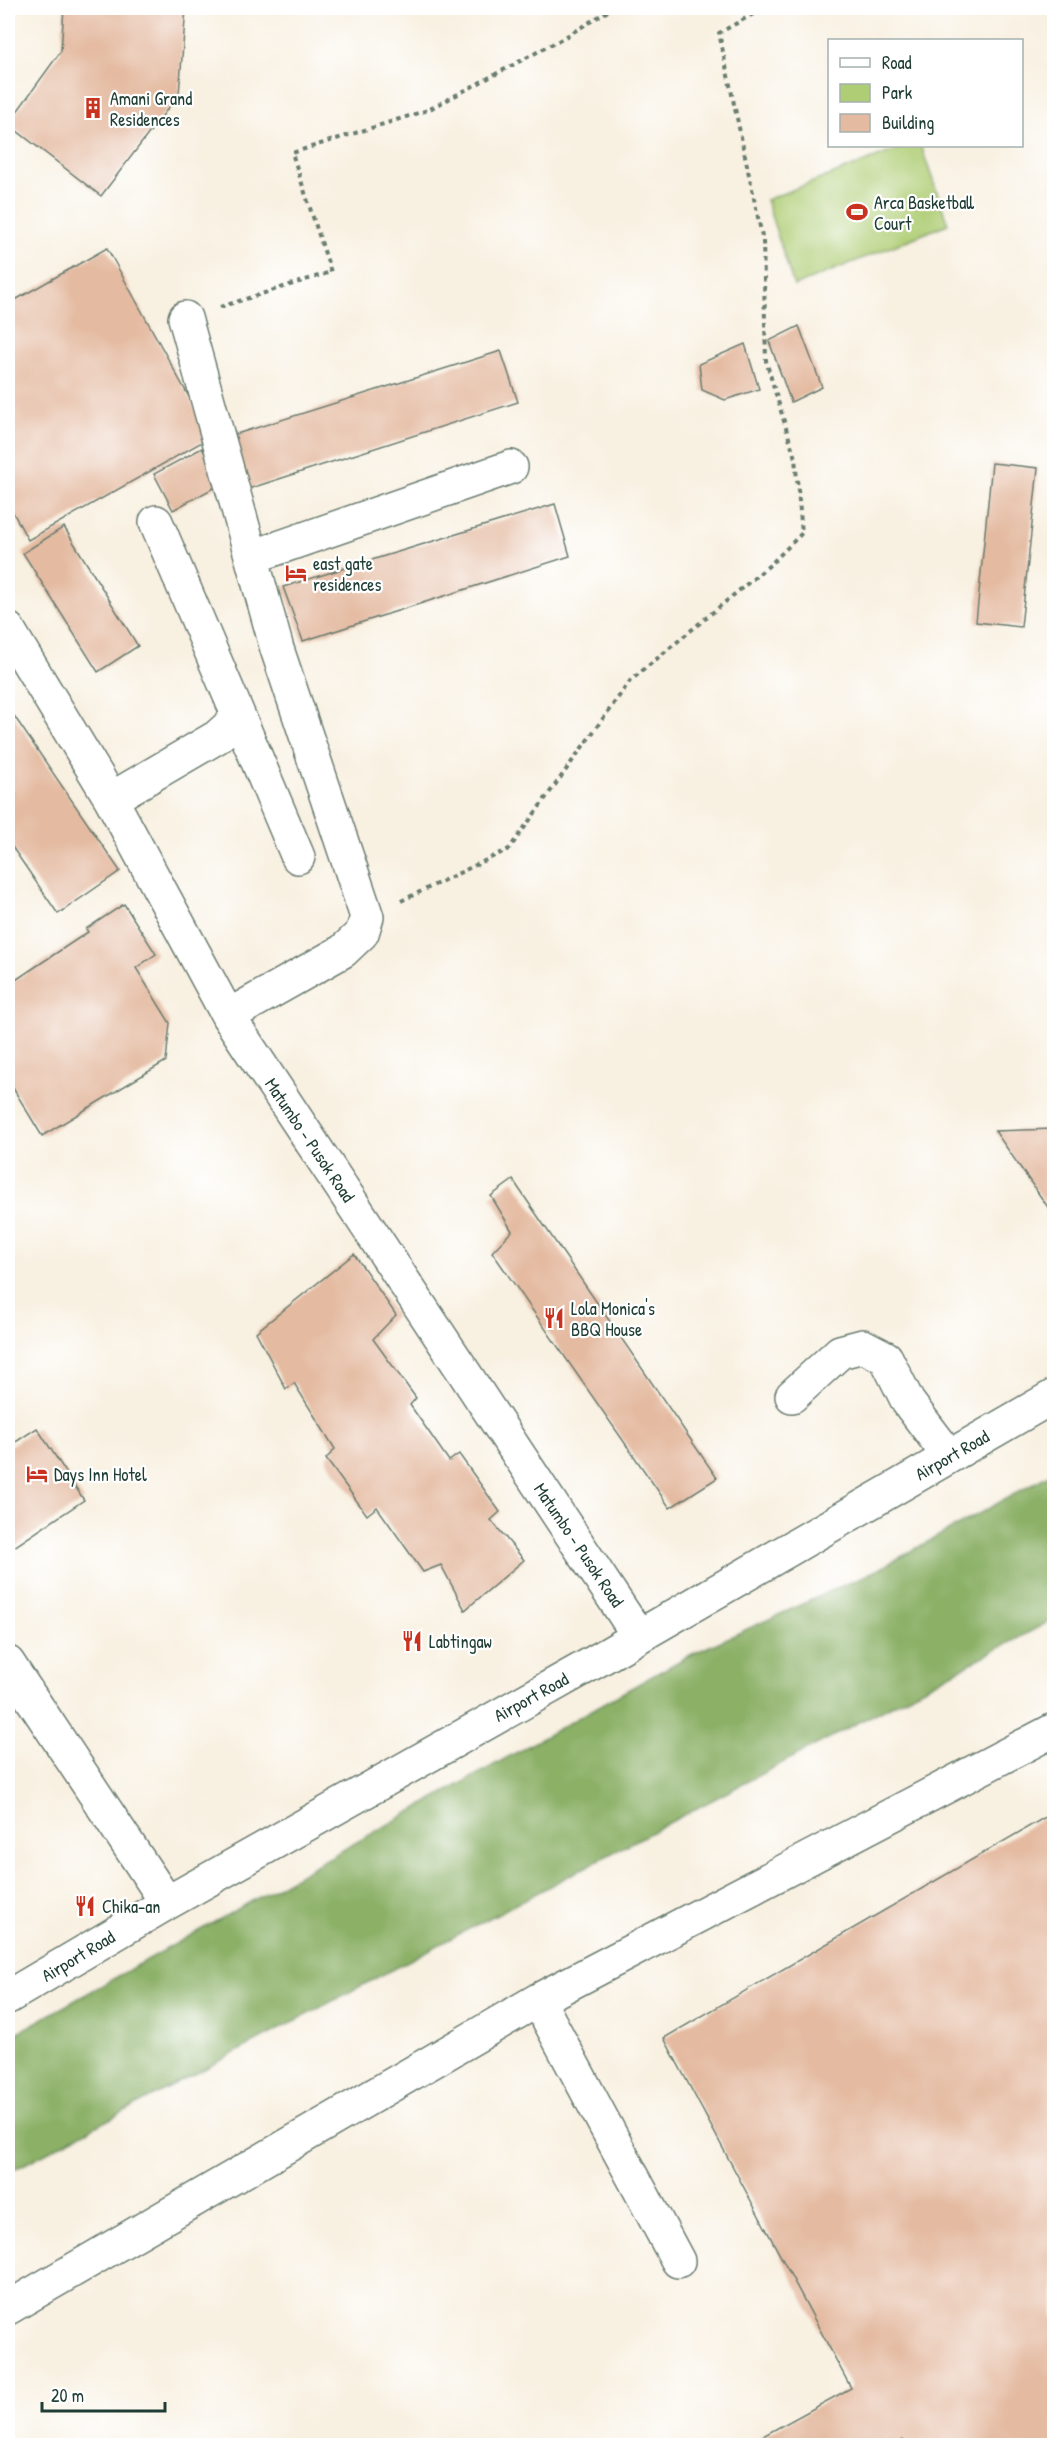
<svg xmlns="http://www.w3.org/2000/svg" width="1062" height="2453" viewBox="0 0 1062 2453" font-family="'Patrick Hand',sans-serif">
	<style>
		.green { fill: #afcd74; stroke: #678554; stroke-width: 1.5 }
		.forest { fill: #8bb066; stroke: #55764d; stroke-width: 1.5 }
		.building { fill: #e4baa0 }
		.lines { fill: none; stroke-linecap: round; stroke-linejoin: round }
		.minor-casing { stroke: #6b7c70; stroke-width: 36 }
		.path { stroke: #6b7c70; stroke-width: 4; stroke-dasharray: 4.5 4.5; stroke-linecap: butt }
		.minor { stroke: #fff; stroke-width: 33 }
		.labels { text-anchor: middle; dominant-baseline: central; stroke-width: 4.5; stroke-linejoin: round; paint-order: stroke }
		.poi-label { font-size: 18px; fill: #1f3d34; stroke: #fff; text-anchor: start }
		.street-label { font-size: 18px; fill: #1f3d34; stroke: #fff }
	</style>
	<rect width="100%" height="100%" fill="#fff"/>
	<filter id="ink" filterUnits="userSpaceOnUse"><feTurbulence type="fractalNoise" baseFrequency=".0167" numOctaves="2"/><feDisplacementMap in="SourceGraphic" scale="12" xChannelSelector="R" yChannelSelector="G"/><feConvolveMatrix kernelMatrix="1 2 1 2 8 2 1 2 1" color-interpolation-filters="sRGB"/></filter>
	<filter id="wash" filterUnits="userSpaceOnUse"><feTurbulence type="fractalNoise" baseFrequency=".008" numOctaves="4" result="noise"/><feDisplacementMap in="SourceGraphic" scale="24" xChannelSelector="R" yChannelSelector="G"/><feGaussianBlur stdDeviation="1.35" result="paint"/><feColorMatrix in="noise" values="0 0 0 0 0 0 0 0 0 0 0 0 0 0 0 0 0 1.4 0 .05"/><feComposite in="paint" operator="in"/></filter>
	<g filter="url(#wash)">
		<rect width="100%" height="100%" fill="#f8f0e0"/>
		<!-- green -->
		<path class="green" d="M906 146H921L948 224 794 286 766 200Z"/>
		<!-- forest -->
		<path class="forest" d="M1054 1472V1619L8 2173V2038L688 1656 877 1570Z"/>
		<g id="blocks">
			<!-- building -->
			<path class="building" d="M64 8H186L179 94 101 196 8 124 61 51Z
				M107 248 211 437 28 540 8 503V304Z
				M799 326 822 387 791 402 769 341Z
				M745 344 759 389 725 400 702 390 699 364Z
				M501 351 518 402 248 489 230 436Z
				M202 448 221 484 173 510 154 474Z
				M992 463 1038 468 1021 627 976 622Z
				M555 504 570 556 303 641 283 587Z
				M64 527 138 646 98 672 23 553Z
				M10 710 120 871 58 914 8 841V712Z
				M124 904 156 954 136 968 170 1023 166 1061 42 1136 8 1080V985L88 932 86 929Z
				M1054 1129V1216L995 1131Z
				M513 1180 717 1478 670 1508 492 1252 512 1231 491 1196Z
				M354 1254 396 1315 373 1339 416 1398 410 1405 449 1461 459 1454 500 1512 491 1520 524 1560 465 1610 441 1565 423 1572 377 1507 367 1515 326 1459 335 1449 294 1383 286 1389 256 1332Z
				M37 1428 84 1500 8 1551V1447Z
				M1054 1812V2446H906L903 2440 893 2446H763L759 2438 851 2388 664 2038Z"/>
		</g>
	</g>
	<g filter="url(#ink)">
		<use href="#blocks" fill-opacity="0" stroke="#6b7c70" stroke-width="1.5"/>
		<g class="lines">
			<defs>
				<path id="minor" d="M185 318 277 649 367 917 362 933 343 951 228 1016
					M252 557 511 467
					M8 629 111 799 228 1016 638 1635
					M239 717 298 857
					M111 799 217 737 239 717 156 522
					M792 1396 840 1352 863 1346 886 1358 908 1402 949 1456
					M8 1663 167 1903
					M8 1997 167 1903 598 1660 1054 1396
					M538 2000 678 2261
					M8 2308 538 2000 1054 1730"/>
			</defs>
			<!-- minor casing -->
			<use href="#minor" class="minor-casing"/>
			<!-- path -->
			<path class="path" d="M220 307 331 272 292 153 428 110 560 40 613 8
				M401 901 509 849 630 681 771 564 802 533 795 458 766 361 763 241 719 33 764 8"/>
			<!-- minor -->
			<use href="#minor" class="minor"/>
		</g>
	</g>
	<!-- icons -->
	<defs>
		<symbol id="building-bare" viewBox="-9 -9 18 18"><path d="M-4-6H4V6H1V3H-1V6H-4ZM-2.5-4.3h1.7v1.8h-1.7ZM.8-4.3h1.7v1.8H.8ZM-2.5-1h1.7V.8h-1.7ZM.8-1h1.7V.8H.8Z" fill="#c8321e" stroke="#fff" stroke-width="2.5" paint-order="stroke"/></symbol>
		<symbol id="stadium-bare" viewBox="-9 -9 18 18"><path d="M0-5a6.5 5 0 1 0 0 10a6.5 5 0 1 0 0-10ZM-3.5-1.8h7v3.6h-7Z" fill="#c8321e" stroke="#fff" stroke-width="2.5" paint-order="stroke"/></symbol>
		<symbol id="hotel-bare" viewBox="-9 -9 18 18"><path d="M-6-4.5h1.5V1H6V5H4.5V3h-9V5H-6ZM-4 0a1.8 1.8 0 1 1 3.6 0ZM.5 0V-2.5h3Q6-2.5 6 0Z" fill="#c8321e" stroke="#fff" stroke-width="2.5" paint-order="stroke"/></symbol>
		<symbol id="restaurant-bare" viewBox="-9 -9 18 18"><path d="M-5-6h1v4h1v-4h1v4h1v-4h1v5L-1.5 .5V6h-2V.5L-5-1ZM5-6V6H3V1.5H1.5Q1.5-4 5-6Z" fill="#c8321e" stroke="#fff" stroke-width="2.5" paint-order="stroke"/></symbol>
	</defs>
	<g fill-rule="evenodd">
		<use href="#building-bare" x="78" y="93" width="30" height="30"/>
		<use href="#stadium-bare" x="842" y="197" width="30" height="30"/>
		<use href="#hotel-bare" x="281" y="558" width="30" height="30"/>
		<use href="#restaurant-bare" x="539" y="1303" width="30" height="30"/>
		<use href="#hotel-bare" x="22" y="1459" width="30" height="30"/>
		<use href="#restaurant-bare" x="397" y="1626" width="30" height="30"/>
		<use href="#restaurant-bare" x="70" y="1891" width="30" height="30"/>
	</g>
	<g class="labels">
		<!-- poi labels -->
		<g class="poi-label">
			<text x="110" y="98">Amani Grand<tspan x="110" dy="21">Residences</tspan></text>
			<text x="874" y="202">Arca Basketball<tspan x="874" dy="21">Court</tspan></text>
			<text x="313" y="563">east gate<tspan x="313" dy="21">residences</tspan></text>
			<text x="571" y="1308">Lola Monica's<tspan x="571" dy="21">BBQ House</tspan></text>
			<text x="54" y="1474">Days Inn Hotel</text>
			<text x="429" y="1641">Labtingaw</text>
			<text x="102" y="1906">Chika-an</text>
		</g>
		<!-- street labels -->
		<g class="street-label">
			<text transform="translate(310 1140) rotate(56)">Matumbo - Pusok Road</text>
			<text transform="translate(952 1455) rotate(-30)">Airport Road</text>
			<text transform="translate(579 1545) rotate(56)">Matumbo - Pusok Road</text>
			<text transform="translate(531 1697) rotate(-29)">Airport Road</text>
			<text transform="translate(78 1956) rotate(-31)">Airport Road</text>
		</g>
	</g>
	<!-- margin -->
	<rect width="1062" height="2453" fill="none" stroke="#fff" stroke-width="30"/>
	<!-- legend -->
	<rect x="828" y="39" width="195" height="108" fill="#ffffff" stroke="#a5b1ae" stroke-width="1.5"/>
	<rect x="840" y="58" width="30" height="9" fill="#ffffff" stroke="#a5b1ae" stroke-width="1.5"/>
	<text x="882" y="69" font-size="18" fill="#1f3d34">Road</text>
	<rect x="840" y="84" width="30" height="18" fill="#afcd74" stroke="#a5b1ae" stroke-width="1.5"/>
	<text x="882" y="99" font-size="18" fill="#1f3d34">Park</text>
	<rect x="840" y="114" width="30" height="18" fill="#e4baa0" stroke="#a5b1ae" stroke-width="1.5"/>
	<text x="882" y="129" font-size="18" fill="#1f3d34">Building</text>
	<!-- scale -->
	<path d="M42 2402v9h123v-9" fill="none" stroke="#1f3d34" stroke-width="3"/>
	<text x="51" y="2402" font-size="18" fill="#1f3d34" stroke="#ffffff" stroke-width="4.5" paint-order="stroke">20 m</text>
</svg>
